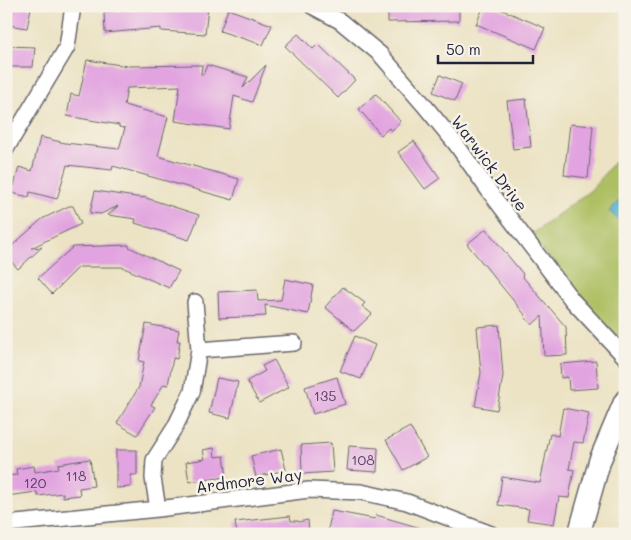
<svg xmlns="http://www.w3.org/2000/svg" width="631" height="540" viewBox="0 0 631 540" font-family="Mali,sans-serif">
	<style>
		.green { fill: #adbf62; stroke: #68704e }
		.water { fill: #4eaccc; stroke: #386784 }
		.building { fill: #e2a4e0 }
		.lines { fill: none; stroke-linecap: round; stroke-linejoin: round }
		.street-casing { stroke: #69666b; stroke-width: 18 }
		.secondary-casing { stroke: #69666b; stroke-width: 24 }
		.street { stroke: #fff; stroke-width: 15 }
		.secondary { stroke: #fff; stroke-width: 21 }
		.labels { text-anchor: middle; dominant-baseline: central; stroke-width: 5; stroke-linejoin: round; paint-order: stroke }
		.number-label { font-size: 14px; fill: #524264 }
		.street-label { font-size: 16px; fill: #22223b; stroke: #f7f3e8 }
	</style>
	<rect width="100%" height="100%" fill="#f7f3e8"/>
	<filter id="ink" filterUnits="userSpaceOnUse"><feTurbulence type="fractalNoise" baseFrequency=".02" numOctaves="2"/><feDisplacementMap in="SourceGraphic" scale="10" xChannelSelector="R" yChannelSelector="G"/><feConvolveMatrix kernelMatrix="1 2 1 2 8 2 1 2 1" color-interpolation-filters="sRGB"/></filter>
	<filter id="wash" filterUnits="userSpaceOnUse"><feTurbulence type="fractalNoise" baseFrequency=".0096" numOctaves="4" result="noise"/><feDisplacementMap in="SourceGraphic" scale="20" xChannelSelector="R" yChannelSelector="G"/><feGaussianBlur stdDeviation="1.12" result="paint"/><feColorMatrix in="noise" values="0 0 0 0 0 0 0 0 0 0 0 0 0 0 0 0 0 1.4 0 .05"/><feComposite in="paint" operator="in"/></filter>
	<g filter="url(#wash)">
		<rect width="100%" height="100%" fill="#ece3c4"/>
		<!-- green -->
		<path class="green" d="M625 149V344L597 321 531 235 591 190Z"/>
		<!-- water -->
		<path class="water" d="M621 199 625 203V226L609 211Z"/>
		<g id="blocks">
			<!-- building -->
			<path class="building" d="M6 6H24L31 8 27 28 6 25Z
				M164 6 208 7 205 34 161 31V28L105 33 104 12Z
				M388 6H459V21L388 22Z
				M484 6H493L545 28 536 49 476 24Z
				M228 9 272 25 263 45 220 31Z
				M298 34 313 49 318 44 355 80 338 98 285 46Z
				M6 46 35 47 33 67H6Z
				M87 60 128 66 202 65 201 74 203 75 207 65 248 77 243 88 266 65 252 102 234 96 229 129 175 121 180 86 127 88 124 105 168 117 158 156 239 179 233 200 113 166 112 170 67 165 57 199 30 192 29 197 12 193 19 167 32 171 40 137 65 143 119 149 125 128 119 127V125L67 116 71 94 79 96Z
				M440 75 462 84 455 101 433 92Z
				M376 94 401 122 391 131 389 128 381 135 359 109Z
				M526 99 531 147 513 149 507 101Z
				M570 124 593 126 588 178 564 175Z
				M414 141 440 178 425 189 398 152Z
				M95 191 143 198V197L199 215 189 240 135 223 136 219 108 215 118 206 101 214 90 213Z
				M69 206H73L81 224 31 248 42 247 18 269 8 258 6 259V251L42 219Z
				M486 229 523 274 522 276 566 327 567 355 544 356 542 316 532 325 525 317 526 316 467 244Z
				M129 245V247L179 271 169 288 122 267H79L52 294 38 278 73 247Z
				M285 279 313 285 308 314 265 305 266 316 219 318 218 292 257 290 258 301 281 300Z
				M343 287 365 303 362 306 372 314 354 331 325 307Z
				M146 324 179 330 177 341H180L177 359 173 358 168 385 164 384 151 405 155 407 137 435 117 423 139 387 144 362 139 361Z
				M499 325 503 376 497 410 475 406 481 373 477 327Z
				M355 336 375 345 361 379 340 371Z
				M274 360 289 387 259 403 247 381 265 371 262 366Z
				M596 361 598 388 569 390 568 377 561 378 560 364Z
				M337 377 345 404 313 414 305 387Z
				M217 378 238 382 230 418 209 413Z
				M563 408 589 413 583 443 574 442 569 469 574 470 569 498 559 497 554 524 527 520 529 509 498 505 502 477 540 483 550 434 558 436Z
				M410 427 427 457 403 470 386 440Z
				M331 443 333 472 302 474 301 445Z
				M349 446 378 448 377 472 347 470Z
				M214 448 215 457 224 456 227 477 189 482 186 462 205 459 203 450Z
				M281 449 286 470 256 477 251 456Z
				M116 450H137V475H131V487L116 488Z
				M90 459 94 486 79 488 80 495 63 497V493L38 496 37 492 6 496V476L17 475 16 469 34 466 35 472 59 468 58 464Z
				M332 511 375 519 376 515 431 531 430 534H327Z
				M290 516 291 521H298V522L308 520 309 534H237L235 522Z"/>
		</g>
	</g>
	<g filter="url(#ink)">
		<use href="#blocks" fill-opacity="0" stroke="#69666b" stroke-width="1"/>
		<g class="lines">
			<defs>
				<path id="street" d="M312 6 340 21 380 54 424 105 456 144 489 191 572 300 625 357
					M6 149 67 47 73 6
					M199 350 294 343
					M158 509 153 478 154 460 175 427 192 392 199 350 195 302
					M6 524 158 509 309 490 361 492 407 502 491 534"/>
				<path id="secondary" d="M579 534 600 460 625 401"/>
			</defs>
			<!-- street casing -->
			<use href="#street" class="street-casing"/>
			<!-- secondary casing -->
			<use href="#secondary" class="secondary-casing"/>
			<!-- street -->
			<use href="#street" class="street"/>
			<!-- secondary -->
			<use href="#secondary" class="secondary"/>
		</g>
	</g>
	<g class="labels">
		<!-- number labels -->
		<g class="number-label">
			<text x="325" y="395">135</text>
			<text x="363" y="459">108</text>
			<text x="76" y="475">118</text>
			<text x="35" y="482">120</text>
		</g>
		<!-- street labels -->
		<g class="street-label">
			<text transform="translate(490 163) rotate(53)">Warwick Drive</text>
			<text transform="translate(249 480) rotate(-7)">Ardmore Way</text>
		</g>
	</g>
	<!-- margin -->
	<rect width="631" height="540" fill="none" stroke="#f7f3e8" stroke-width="25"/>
	<!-- scale -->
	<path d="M438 55v8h95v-8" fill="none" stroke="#22223b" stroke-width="2.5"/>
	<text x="446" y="55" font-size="15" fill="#22223b" stroke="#f7f3e8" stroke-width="4" paint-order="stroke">50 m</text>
</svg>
